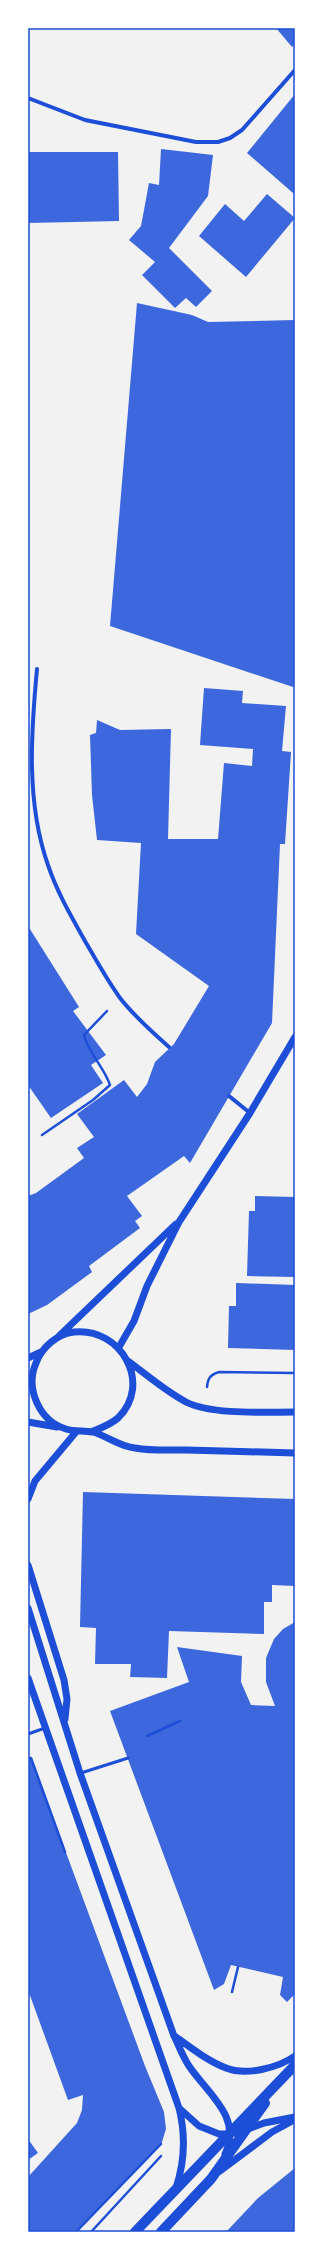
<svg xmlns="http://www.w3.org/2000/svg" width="323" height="2260" viewBox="0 0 323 2260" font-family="'Roboto Condensed',sans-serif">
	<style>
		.building { fill: #3d67dc }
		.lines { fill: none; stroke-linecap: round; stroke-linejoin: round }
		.path { stroke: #1d4ed8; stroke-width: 2.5 }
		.service { stroke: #1d4ed8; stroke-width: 3 }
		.minor { stroke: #1d4ed8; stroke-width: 4 }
		.tertiary { stroke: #1d4ed8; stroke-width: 7 }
		.primary { stroke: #1d4ed8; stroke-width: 10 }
		.neatline { fill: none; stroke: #1d4ed8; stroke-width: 1.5 }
	</style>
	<rect width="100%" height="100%" fill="#f2f2f2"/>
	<!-- building -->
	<path class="building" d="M276 28H295V44L292 47Z
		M295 94V191L293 193 247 153Z
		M161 149 213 155 208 196 169 248 212 291 196 307 186 298 175 308 142 275 155 262 129 240 141 226 149 183 159 185Z
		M28 152H118L119 221 28 223Z
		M267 194 295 218 246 277 199 236 225 204 244 221Z
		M137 303 192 315 208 322 295 320V681L293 687 110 626Z
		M204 688 243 691 242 703 286 706 282 751 291 752 285 844H280L272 1023 190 1163 184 1156 127 1196 142 1216 135 1221 140 1228 89 1266 92 1272 47 1305 28 1314V1196L36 1193 84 1158 77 1148 94 1137 77 1114 124 1080 137 1097 147 1084 155 1062 174 1044 209 986 136 934 141 843 97 840 92 795 90 735 96 733 97 720 120 730 171 729 168 839H218L224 763 252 766 253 749 200 745Z
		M28 926 79 1007 73 1011 106 1055 91 1065 103 1083 51 1118 28 1085Z
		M255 1196 295 1197V1277L247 1276 249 1211H255Z
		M236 1283 295 1285V1350L228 1348 229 1306H236Z
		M83 1492 295 1499V1586L272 1585V1602H264V1634L169 1631 167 1678 130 1677 131 1664H95L96 1628 80 1627Z
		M295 1622V1994L287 2002 280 1995 283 1977 231 1965 224 1984 214 1990 110 1711 189 1682 177 1647 242 1656 241 1682 251 1705 275 1706 266 1682V1658L274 1639 283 1629Z
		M28 1758H31L145 2066 164 2112 166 2129 161 2145 76 2232H28V2177L77 2123 82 2110 83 2095 68 2100 28 1990Z
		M28 2139 38 2153 28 2160Z
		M295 2168V2232H226L258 2198Z"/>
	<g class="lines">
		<!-- path -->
		<path class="path" d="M42 1135 93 1100 110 1085C104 1067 89 1054 84 1035L107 1011
			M207 1387C208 1378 210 1375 219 1372L295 1373
			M147 1736 180 1721
			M28 1758H31L65 1852
			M232 1992 238 1967
			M76 2232 161 2144
			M91 2232 161 2156"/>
		<!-- service -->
		<path class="service" d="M28 1734 45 1728
			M81 1773 128 1758"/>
		<!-- minor -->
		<path class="minor" d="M28 98 85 120 196 142H218L230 138 242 130 295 70
			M37 669C31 733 26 803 48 865 57 892 71 916 85 941 96 960 107 980 120 998 134 1016 152 1032 169 1047
			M229 1096 250 1113"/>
		<!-- tertiary -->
		<path class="tertiary" d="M59 1336 176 1224
			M119 1347 134 1321 147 1286 179 1222 250 1113 295 1037
			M28 1358 41 1352
			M128 1361C147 1375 165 1391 186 1402 212 1415 265 1412 295 1412
			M28 1422 57 1427
			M91 1432C101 1428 110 1425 118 1418 153 1384 121 1327 74 1332 57 1334 42 1347 36 1363 25 1388 39 1421 66 1429 75 1432 84 1430 93 1432 107 1436 120 1447 135 1448 152 1451 169 1450 186 1450 222 1451 259 1452 295 1453
			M28 1499 35 1481 76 1432
			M28 1565 64 1680 67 1699 65 1719
			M28 1608 80 1773 174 2036C179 2046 183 2057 189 2066 207 2093 243 2117 225 2154
			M28 1678 179 2108C186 2136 185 2161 176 2188
			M176 2037C191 2048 208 2061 226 2068 246 2076 278 2068 295 2056
			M179 2108 199 2126 219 2134 237 2133 264 2123 295 2117
			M220 2171 272 2132 294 2120"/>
		<!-- primary -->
		<path class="primary" d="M135 2232 295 2065
			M161 2232 211 2179 265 2103"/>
	</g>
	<!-- border -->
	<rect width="323" height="2260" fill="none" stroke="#ffffff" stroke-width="58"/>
	<rect x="29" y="29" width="265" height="2202" class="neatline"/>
</svg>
